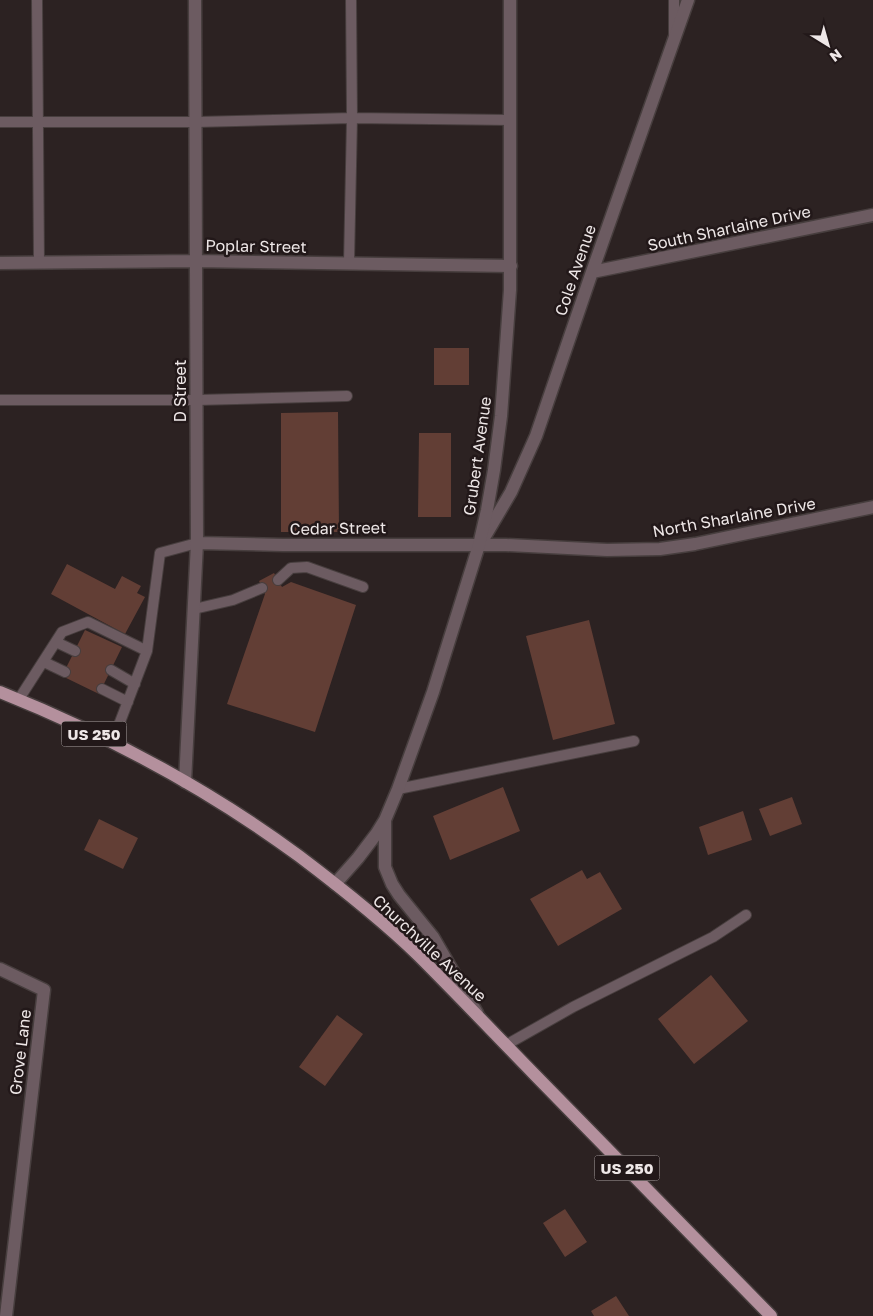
<svg xmlns="http://www.w3.org/2000/svg" width="873" height="1316" viewBox="0 0 873 1316" font-family="'Golos Text',sans-serif">
	<style>
		.building { fill: #623e35 }
		.lines { fill: none; stroke-linecap: round; stroke-linejoin: round }
		.service-casing { stroke: #473e3e; stroke-width: 12 }
		.minor-casing { stroke: #473e3e; stroke-width: 15 }
		.tertiary-casing { stroke: #473e3e; stroke-width: 15 }
		.primary-casing { stroke: #473e3e; stroke-width: 15 }
		.service { stroke: #6c5b61; stroke-width: 10 }
		.minor { stroke: #6c5b61; stroke-width: 12 }
		.tertiary { stroke: #6c5b61; stroke-width: 12 }
		.primary { stroke: #b4909d; stroke-width: 12 }
		.labels { text-anchor: middle; dominant-baseline: central; stroke-width: 5; stroke-linejoin: round; paint-order: stroke }
		.shield { fill: #221819; stroke: #b1a9a9; stroke-width: 1 }
		.shield-label { font-size: 15px; font-weight: bold; fill: #eee7e7 }
		.street-label { font-size: 16px; fill: #eee7e7; stroke: #221819 }
	</style>
	<rect width="100%" height="100%" fill="#2c2222"/>
	<!-- building -->
	<path class="building" d="M434 348H469V385H434Z
		M338 412 339 532H281V413Z
		M419 433H451V517H418Z
		M67 564 115 589 122 576 141 586 137 593 145 597 125 634 51 594Z
		M274 573 282 587 291 582 356 605 315 732 227 704 265 594 259 581Z
		M589 620 615 724 553 740 526 636Z
		M85 630 122 647 99 694 62 676Z
		M503 787 520 831 450 860 433 816Z
		M792 797 802 824 770 836 759 809Z
		M743 811 752 840 708 855 699 827Z
		M99 819 138 838 123 869 84 850Z
		M582 870 587 879 600 872 622 909 558 946 530 899Z
		M711 975 748 1021 694 1064 658 1019Z
		M337 1015 363 1034 325 1086 299 1067Z
		M565 1209 587 1242 565 1257 543 1223Z
		M616 1296 629 1316H594L591 1311Z"/>
	<g class="lines">
		<defs>
			<path id="service" d="M37 0 39 263
				M674 0V34
				M0 122H196L352 118 510 120
				M349 263 352 118 351 0
				M0 400H197L347 396
				M278 580 291 568 307 567 363 587
				M194 609 233 600 262 588
				M56 642 75 651
				M147 651 160 553 197 543
				M44 662 65 672
				M111 670 135 684
				M102 689 128 702
				M19 699 62 632 88 622 147 651 112 743
				M398 789 634 741
				M506 1045 573 1007 713 937 746 915"/>
			<path id="minor" d="M0 263 197 261 511 266
				M592 272 873 215
				M197 543 283 545H506L607 550 660 549 695 544 873 507
				M481 543 511 492 536 436 592 272 688 0
				M185 782 197 543 195 0
				M0 969 44 990 6 1316"/>
			<path id="tertiary" d="M385 820V867L392 884 399 895 433 937 477 1013
				M335 884 358 858 377 833 385 820 398 789 433 692 479 545 487 510 494 470 501 416 510 290V0"/>
			<path id="primary" d="M0 692C105 734 208 789 299 856 340 887 382 920 419 956 458 995 496 1035 535 1075 614 1155 692 1236 771 1316"/>
		</defs>
		<!-- service casing -->
		<use href="#service" class="service-casing"/>
		<!-- minor casing -->
		<use href="#minor" class="minor-casing"/>
		<!-- tertiary casing -->
		<use href="#tertiary" class="tertiary-casing"/>
		<!-- primary casing -->
		<use href="#primary" class="primary-casing"/>
		<!-- service -->
		<use href="#service" class="service"/>
		<!-- minor -->
		<use href="#minor" class="minor"/>
		<!-- tertiary -->
		<use href="#tertiary" class="tertiary"/>
		<!-- primary -->
		<use href="#primary" class="primary"/>
	</g>
	<g class="labels">
		<!-- shield labels -->
		<g class="shield">
			<rect x="61.5" y="721.5" width="65" height="25" rx="4"/>
			<rect x="594.5" y="1155.5" width="65" height="25" rx="4"/>
		</g>
		<g class="shield-label">
			<text x="94" y="734">US 250</text>
			<text x="627" y="1168">US 250</text>
		</g>
		<!-- street labels -->
		<g class="street-label">
			<text transform="translate(729 228) rotate(-12)">South Sharlaine Drive</text>
			<text transform="translate(256 246) rotate(1)">Poplar Street</text>
			<text transform="translate(575 270) rotate(-71)">Cole Avenue</text>
			<text transform="translate(180 391) rotate(-90)">D Street</text>
			<text transform="translate(477 456) rotate(-82)">Grubert Avenue</text>
			<text transform="translate(734 517) rotate(-10)">North Sharlaine Drive</text>
			<text transform="translate(338 528) rotate(-1)">Cedar Street</text>
			<text transform="translate(430 948) rotate(43)">Churchville Avenue</text>
			<text transform="translate(20 1052) rotate(-83)">Grove Lane</text>
		</g>
	</g>
	<!-- north arrow -->
	<g transform="translate(828 45) rotate(143)" stroke="#221819" stroke-width="4" paint-order="stroke">
	<path d="M0-4L9 19L0 12L-9 19Z" fill="#eee7e7"/>
	<text y="-8" font-size="14" font-weight="bold" text-anchor="middle" fill="#eee7e7">N</text>
	</g>
</svg>
